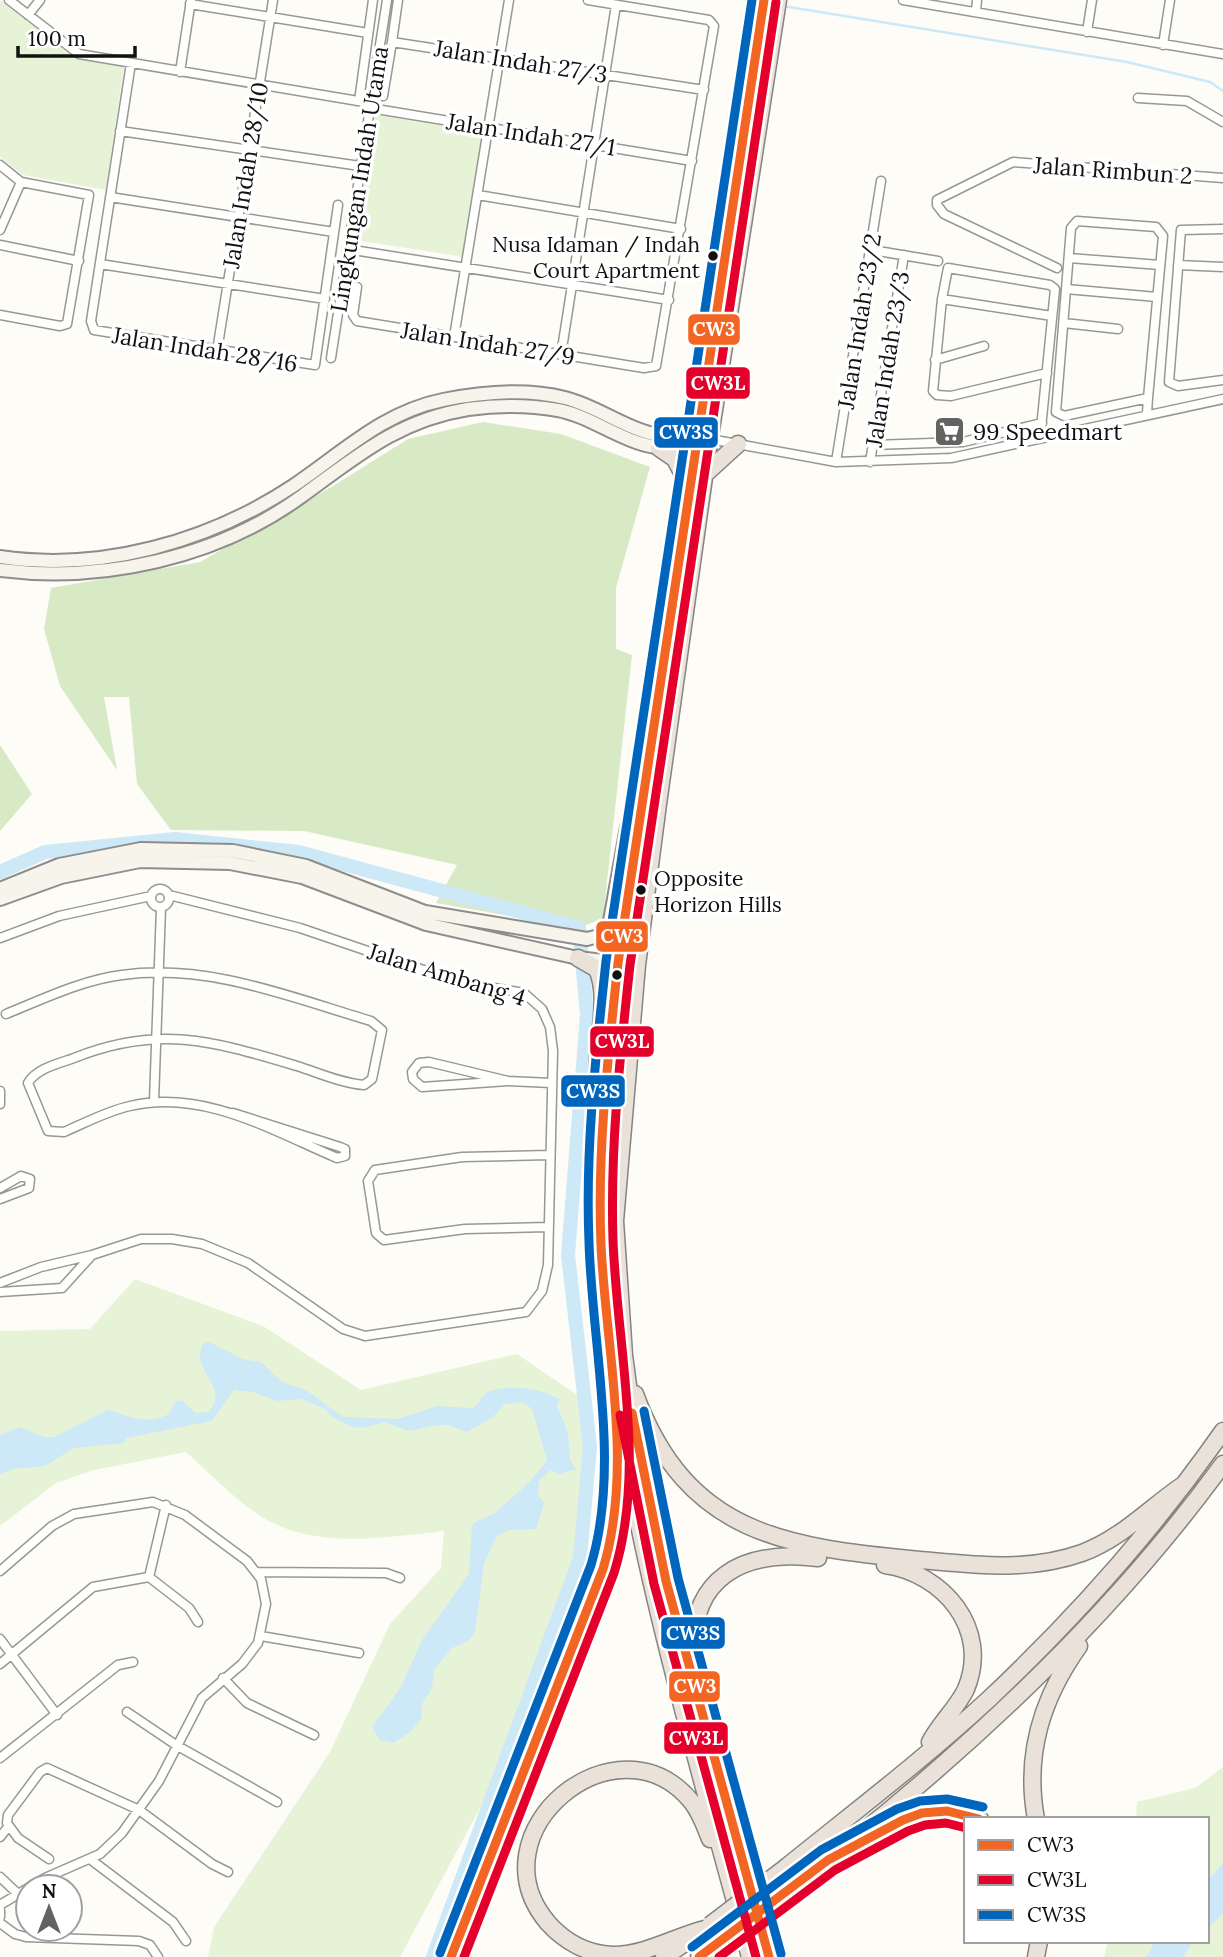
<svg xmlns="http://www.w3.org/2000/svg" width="1223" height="1957" viewBox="0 0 1223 1957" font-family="Lora,serif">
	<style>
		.green { fill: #e7f3d7 }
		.forest { fill: #d8eac5 }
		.water { fill: #cde8f7 }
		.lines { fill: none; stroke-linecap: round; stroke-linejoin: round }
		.stream { stroke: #cde8f7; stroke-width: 2.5 }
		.river { stroke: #cde8f7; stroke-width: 14 }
		.street-casing { stroke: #979795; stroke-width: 11 }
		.secondary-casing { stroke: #8e8d8b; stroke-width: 16 }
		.highway-casing { stroke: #858482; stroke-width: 19 }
		.street { stroke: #fffffe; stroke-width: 8 }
		.secondary { stroke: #f6f4eb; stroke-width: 12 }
		.highway { stroke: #eae1d8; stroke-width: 16 }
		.highway-bridge-casing { stroke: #858482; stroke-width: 19; stroke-linecap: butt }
		.highway-bridge { stroke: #eae1d8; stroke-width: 16 }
		.bus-1-casing { stroke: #fff; stroke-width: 14 }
		.bus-2-casing { stroke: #fff; stroke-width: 14 }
		.bus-3-casing { stroke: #fff; stroke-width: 14 }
		.bus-1 { stroke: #f26522; stroke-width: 9 }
		.bus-2 { stroke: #e4002b; stroke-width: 9 }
		.bus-3 { stroke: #0065bd; stroke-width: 9 }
		.bus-dot { fill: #111; stroke: #fff; stroke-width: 2.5 }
		.labels { text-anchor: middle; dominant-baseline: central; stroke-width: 7; stroke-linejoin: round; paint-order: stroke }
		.bus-label { font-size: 21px; fill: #111; stroke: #fff; text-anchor: end }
		.street-label { font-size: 23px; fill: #111; stroke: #fff }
		.poi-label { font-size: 23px; fill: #111; stroke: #fff; text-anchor: start }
		.line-badge { stroke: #fff; stroke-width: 2.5 }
		.badge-label { font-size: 19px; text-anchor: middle; font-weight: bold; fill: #fff }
	</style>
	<rect width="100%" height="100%" fill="#fdfcf7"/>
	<!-- green -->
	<path class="green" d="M0 0 78 58 124 66 106 190 23 175 0 157Z
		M375 115 483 132 464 257 355 240Z
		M135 1279 263 1326 361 1390 517 1354 580 1397 587 1452 585 1503 573 1561 539 1666 501 1769 400 1957H208L214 1927 330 1752 390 1624 441 1568 444 1531C388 1537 321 1549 269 1521 238 1504 212 1475 186 1452L94 1470 56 1483 0 1526V1331L90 1329Z
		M1223 1767V1863L1207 1881V1819H1136L1137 1802 1195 1788Z
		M1223 1914V1957H1183L1194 1941H1207V1929Z
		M1108 1941H1155L1146 1957H1104Z"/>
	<!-- forest -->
	<path class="forest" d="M483 422 561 434 650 467 616 588V649L632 655 603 918 579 928 436 903 457 865 304 831 171 830 137 784 129 697H104L117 770 60 686 44 629 51 588 200 562 333 486 408 439Z
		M0 745 32 794 0 831Z"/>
	<!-- water -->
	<path class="water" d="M209 1342 243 1359 261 1362 282 1382 306 1390 343 1417 398 1419 437 1406 472 1408C480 1405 479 1398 486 1393 504 1383 545 1388 560 1400L557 1405 568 1433 570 1460 576 1469 559 1474 551 1470 539 1481 538 1495 544 1503 536 1529 508 1530 496 1537 484 1564 475 1633 467 1642 452 1648 434 1670 432 1688 422 1704 421 1719 410 1732 393 1743 380 1740 372 1727 401 1687 422 1640 469 1574 472 1525C479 1517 489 1519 496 1512 515 1495 533 1481 547 1460L532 1409 522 1402 505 1404 493 1417 467 1432 449 1425H437L409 1431 384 1422 363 1428 352 1427 332 1417 325 1409 302 1399 277 1401 253 1392 234 1390 212 1421 126 1438 124 1443 74 1448 45 1466 14 1469 0 1474V1435L20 1427 44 1437H54L108 1410C130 1416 145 1426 169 1414L175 1402 182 1400 195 1413 208 1412C232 1387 189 1371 203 1344Z
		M1223 1863V1914L1207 1929V1881Z
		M1155 1941H1194L1183 1957H1146Z"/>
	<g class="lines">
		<!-- stream -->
		<path class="stream" d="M745 0 759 2
			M783 6 1127 62 1210 82 1223 91"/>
		<!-- river -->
		<path class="river" d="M0 872 45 852 175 839 299 852 579 928 587 1015 568 1255 590 1447 580 1558 433 1957"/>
		<defs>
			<path id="street" d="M9 0 79 54 370 103
				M903 0 1223 54
				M190 4 368 33
				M976 11 977 0
				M28 15 40 0
				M1087 32 1092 0
				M392 42 398 0
				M1163 45 1170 0
				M131 63 91 321 94 330 315 365 338 205
				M180 72 191 0
				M383 96 392 42 704 90
				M1138 98 1187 101 1223 122
				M359 101 373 0
				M370 108 692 161
				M120 131 360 166
				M0 165 21 182 89 195 67 324 60 326 0 315
				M478 195 681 229
				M110 197 334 232
				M1223 229 1181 230 1169 382 1178 386 1223 380
				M0 230 21 182
				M0 245 79 261
				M347 249 669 300
				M872 250 938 261
				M1069 258 1160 265
				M100 264 325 299
				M1178 265 1223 267
				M1057 268 944 214 937 205V200L1013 162 1223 178
				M357 287 353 315 357 321 644 368 656 366 714 26 709 20 588 0
				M1066 289 1157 297
				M942 299 948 268 1050 285 1055 289 1040 438
				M1064 323 1118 329
				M454 337 509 0
				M217 351 273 0
				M561 355 616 5
				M331 358 387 0
				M935 360 984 346
				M1047 373 951 396 937 395 933 391 942 299 1052 316
				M1147 413 1148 398 1163 236 1156 227 1077 221 1071 228 1056 412 1064 416 1148 398
				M710 439 836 462 951 458 1223 399
				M872 445 963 442 1042 423
				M836 462 881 181
				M870 462 904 255
				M151 898a9 9 0 1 1 18 0a9 9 0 1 1-18 0Z
				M0 938 59 916 151 896
				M6 1014C43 999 82 980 122 975 208 963 290 997 371 1021L382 1030 372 1079 364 1085C341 1083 319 1073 297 1066 213 1041 159 1024 74 1058 58 1064 37 1068 28 1083L48 1131 64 1132C85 1123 107 1111 130 1106 203 1089 271 1130 337 1158L345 1156V1149L340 1147 233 1113
				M508 1081 422 1087 413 1079 412 1072 419 1063 429 1062 508 1081 551 1083
				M0 1091V1104
				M154 1101 161 908
				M0 1188 21 1176 30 1179 29 1188 0 1199
				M547 1227 465 1229 384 1240 376 1233 368 1181 375 1170 462 1157 549 1155
				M0 1283 41 1267 92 1255
				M0 1292 62 1288 92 1255 141 1239H172L202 1244 248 1263 343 1329 365 1336 526 1312 542 1291 548 1265 553 1051 550 1027 542 1009 524 993 459 982 300 928 169 895
				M0 1571 52 1526 74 1514 153 1502 185 1515 247 1561 261 1579 266 1604 258 1643 242 1664 202 1698 159 1781 122 1833 100 1854 45 1878 0 1905
				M257 1572 386 1573 400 1578
				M149 1577 166 1505
				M261 1636 359 1653
				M0 1639 57 1715
				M0 1664 93 1587 149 1577 189 1608 198 1622
				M223 1678 247 1703 314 1735
				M127 1712 176 1745 277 1802
				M0 1758 118 1665 133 1662
				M0 1837 8 1827
				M49 1859 18 1838 7 1823 8 1815 40 1772 47 1768 139 1810 212 1864 228 1872
				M90 1859 173 1922 186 1941
				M0 1877 17 1893
				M0 1910V1917
				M0 1923 15 1934 26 1937 139 1941 150 1945 158 1957"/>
			<path id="secondary" d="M0 557C101 572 208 542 293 486 342 453 383 412 443 400 483 392 525 388 565 398 593 405 616 422 643 431 663 438 684 437 706 438
				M0 570C102 583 217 558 302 496 356 457 398 420 468 409 496 405 530 405 558 410 585 415 610 433 636 442 658 450 681 449 704 449
				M0 889 59 865 141 849 233 851 306 866 425 912 587 939 603 935 609 926 627 827 641 805
				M0 899 61 877 140 861 230 863 302 877 426 924 578 958 637 965"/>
			<path id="highway" d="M661 436 686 425 700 408
				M659 448 675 459 688 484
				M704 475 738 444
				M578 958 597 969C611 1000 594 1049 598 1085
				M635 1394C687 1536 787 1547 920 1560 976 1565 1028 1572 1082 1553 1122 1538 1149 1508 1183 1485
				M885 1565C943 1573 991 1629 966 1689 957 1708 940 1723 930 1742
				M694 1659C688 1577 743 1549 818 1558
				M1036 1819C1024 1754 1042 1698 1079 1646
				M862 1843C901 1823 934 1801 980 1819
				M785 1868C853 1813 924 1759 989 1699 1075 1618 1155 1528 1223 1431
				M795 1885C954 1764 1105 1626 1223 1464
				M705 1929C674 1937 645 1955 613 1955 588 1954 565 1942 548 1923 471 1832 617 1712 691 1801 700 1812 705 1826 710 1839
				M451 1957 608 1553 616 1508V1448
				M664 1957 691 1939
				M699 1957 720 1943
				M750 1957C688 1723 613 1488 601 1246 591 1063 632 880 659 701 694 467 726 233 764 0
				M769 1957 675 1617 649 1507 634 1431 624 1355 615 1221 637 965 658 804 708 449 778 0
				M1036 1957 1039 1941"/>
		</defs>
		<!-- street casing -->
		<use href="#street" class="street-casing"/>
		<!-- secondary casing -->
		<use href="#secondary" class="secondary-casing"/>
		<!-- highway casing -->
		<use href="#highway" class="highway-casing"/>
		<!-- street -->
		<use href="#street" class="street"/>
		<!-- secondary -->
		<use href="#secondary" class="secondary"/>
		<!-- highway -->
		<use href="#highway" class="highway"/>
		<defs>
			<path id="highway-bridge" d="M710 1925 785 1868
				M720 1943 795 1885"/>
		</defs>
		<!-- highway-bridge casing -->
		<use href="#highway-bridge" class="highway-bridge-casing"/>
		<!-- highway-bridge -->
		<use href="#highway-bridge" class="highway-bridge"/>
		<defs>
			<path id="bus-1" d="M632 1413 666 1581 769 1957
				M451 1957 603 1569C634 1466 606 1351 601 1245 597 1151 608 1057 618 963L764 0
				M699 1957 828 1860 903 1820 922 1813 947 1811 979 1819"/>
			<path id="bus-2" d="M620 1415 654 1584 756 1957
				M464 1957 614 1573C647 1467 617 1349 613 1240 610 1148 620 1056 630 965L776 2
				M719 1957 835 1870 908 1831 925 1825 946 1823 966 1828"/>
			<path id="bus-3" d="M644 1411 678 1578 781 1954
				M692 1947 821 1850 897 1809 920 1801 947 1799 983 1807
				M440 1953 591 1565C621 1465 592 1346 589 1242 585 1148 596 1055 606 961L752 0"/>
		</defs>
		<!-- bus-1 casing -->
		<use href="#bus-1" class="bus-1-casing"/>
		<!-- bus-2 casing -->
		<use href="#bus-2" class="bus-2-casing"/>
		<!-- bus-3 casing -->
		<use href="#bus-3" class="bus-3-casing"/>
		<!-- bus-1 -->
		<use href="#bus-1" class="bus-1"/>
		<!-- bus-2 -->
		<use href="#bus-2" class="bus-2"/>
		<!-- bus-3 -->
		<use href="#bus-3" class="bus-3"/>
	</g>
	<!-- icons -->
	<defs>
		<symbol id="supermarket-square" viewBox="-11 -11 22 22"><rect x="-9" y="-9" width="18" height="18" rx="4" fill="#646362" stroke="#fff"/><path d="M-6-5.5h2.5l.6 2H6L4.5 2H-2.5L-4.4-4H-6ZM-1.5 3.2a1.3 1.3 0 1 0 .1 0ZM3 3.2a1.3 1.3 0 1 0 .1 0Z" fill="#fff"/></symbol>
	</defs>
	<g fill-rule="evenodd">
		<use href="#supermarket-square" x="932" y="414" width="35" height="35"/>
	</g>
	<!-- markers -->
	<g class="bus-dot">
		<circle cx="713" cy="256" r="6"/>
		<circle cx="641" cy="890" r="6"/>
		<circle cx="617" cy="975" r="6"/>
	</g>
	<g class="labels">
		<!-- bus labels -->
		<g class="bus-label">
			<text x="700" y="244">Nusa Idaman / Indah<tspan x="700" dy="26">Court Apartment</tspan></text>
			<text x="654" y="878" text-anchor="start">Opposite<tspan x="654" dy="26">Horizon Hills</tspan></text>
		</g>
		<!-- street labels -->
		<g class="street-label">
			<text transform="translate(521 61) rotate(9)">Jalan Indah 27/3</text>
			<text transform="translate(531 134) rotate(9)">Jalan Indah 27/1</text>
			<text transform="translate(1113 170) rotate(4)">Jalan Rimbun 2</text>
			<text transform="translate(245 175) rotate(-81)">Jalan Indah 28/10</text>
			<text transform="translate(359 179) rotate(-81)">Lingkungan Indah Utama</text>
			<text transform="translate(859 321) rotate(-81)">Jalan Indah 23/2</text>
			<text transform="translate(488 343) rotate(9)">Jalan Indah 27/9</text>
			<text transform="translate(205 349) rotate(9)">Jalan Indah 28/16</text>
			<text transform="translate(887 359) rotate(-81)">Jalan Indah 23/3</text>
			<text transform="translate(447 974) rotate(17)">Jalan Ambang 4</text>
		</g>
		<!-- poi labels -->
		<g class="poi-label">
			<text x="973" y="431">99 Speedmart</text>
		</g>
	</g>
	<g class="line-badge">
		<rect x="687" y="313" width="54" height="33" rx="7" fill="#f26522"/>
		<rect x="685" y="366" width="66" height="34" rx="7" fill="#e4002b"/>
		<rect x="653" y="416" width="66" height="33" rx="7" fill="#0065bd"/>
		<rect x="595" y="920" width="54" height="33" rx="7" fill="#f26522"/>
		<rect x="589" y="1025" width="66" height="33" rx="7" fill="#e4002b"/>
		<rect x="560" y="1074" width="66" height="34" rx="7" fill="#0065bd"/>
		<rect x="660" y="1616" width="66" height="34" rx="7" fill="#0065bd"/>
		<rect x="668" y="1670" width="53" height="33" rx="7" fill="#f26522"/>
		<rect x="663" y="1721" width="66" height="34" rx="7" fill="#e4002b"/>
	</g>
	<g class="badge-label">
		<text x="714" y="336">CW3</text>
		<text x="718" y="390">CW3L</text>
		<text x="686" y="439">CW3S</text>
		<text x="622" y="943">CW3</text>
		<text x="622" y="1048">CW3L</text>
		<text x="593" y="1098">CW3S</text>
		<text x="693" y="1640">CW3S</text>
		<text x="695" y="1693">CW3</text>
		<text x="696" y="1745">CW3L</text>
	</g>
	<!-- legend -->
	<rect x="964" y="1817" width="245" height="126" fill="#ffffff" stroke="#a0a0a0" stroke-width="2"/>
	<rect x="978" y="1840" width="35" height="10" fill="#f26522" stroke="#a0a0a0" stroke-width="2"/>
	<text x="1027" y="1852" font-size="21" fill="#111111">CW3</text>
	<rect x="978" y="1875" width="35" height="10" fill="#e4002b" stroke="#a0a0a0" stroke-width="2"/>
	<text x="1027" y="1887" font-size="21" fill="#111111">CW3L</text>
	<rect x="978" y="1910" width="35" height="10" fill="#0065bd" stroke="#a0a0a0" stroke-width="2"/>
	<text x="1027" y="1922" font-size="21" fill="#111111">CW3S</text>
	<!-- north arrow -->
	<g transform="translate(49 1908)"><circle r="33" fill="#ffffff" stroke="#a0a0a0" stroke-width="2"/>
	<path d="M0-5L12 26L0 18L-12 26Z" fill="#646362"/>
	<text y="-10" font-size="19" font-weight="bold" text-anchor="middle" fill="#111111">N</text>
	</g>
	<!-- scale -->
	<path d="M18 46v10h117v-10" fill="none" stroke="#111111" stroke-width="3.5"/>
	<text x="28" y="46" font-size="21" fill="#111111" stroke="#ffffff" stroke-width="5" paint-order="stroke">100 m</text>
</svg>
